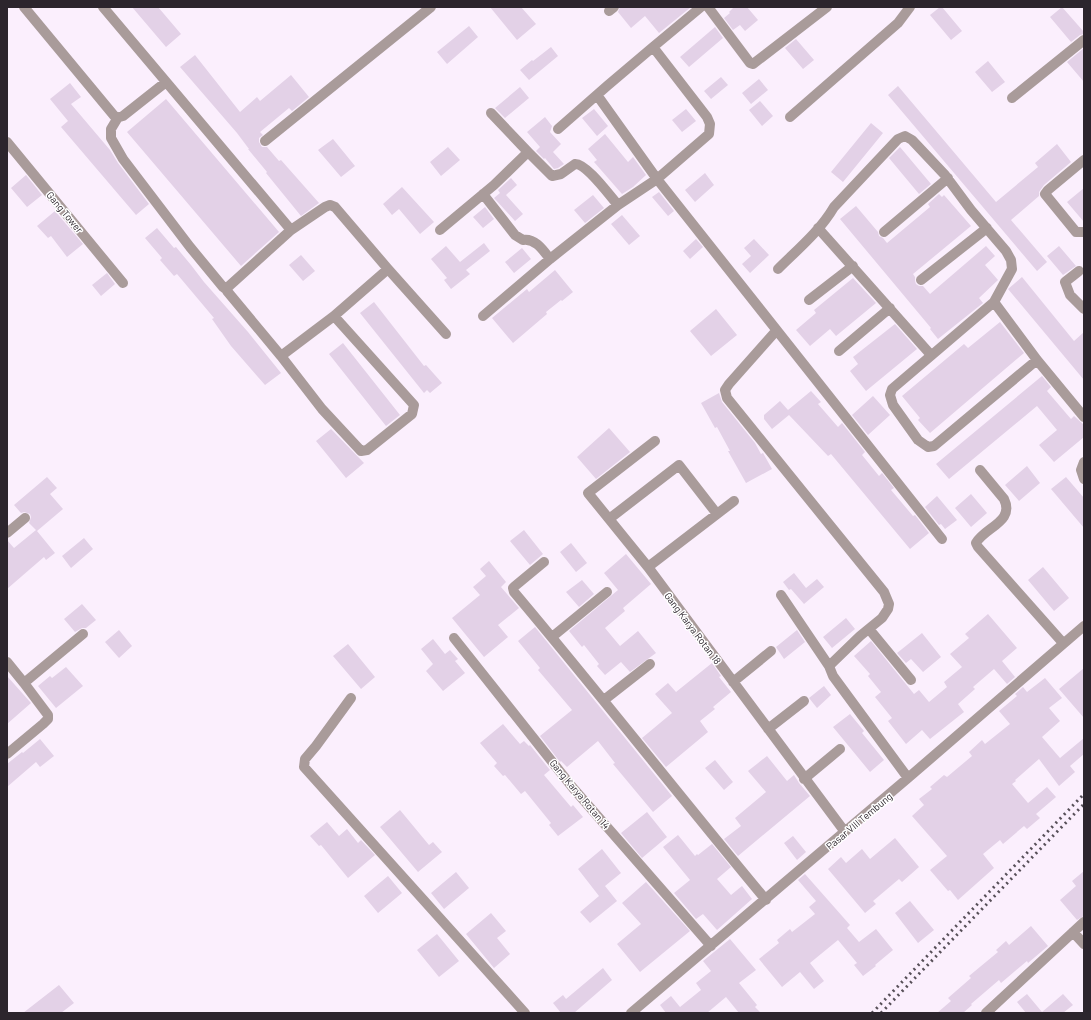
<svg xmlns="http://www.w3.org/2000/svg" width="1091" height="1020" viewBox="0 0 1091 1020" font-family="Barlow,sans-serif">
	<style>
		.building { fill: #e3d1e7 }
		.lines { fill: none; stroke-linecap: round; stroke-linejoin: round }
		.minor { stroke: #a99b9a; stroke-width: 10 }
		.rail { stroke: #574f58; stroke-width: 3; stroke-dasharray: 2 4; stroke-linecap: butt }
		.labels { text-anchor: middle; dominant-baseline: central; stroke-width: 3; stroke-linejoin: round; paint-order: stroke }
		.street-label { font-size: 10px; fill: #2c252d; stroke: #fff }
	</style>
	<rect width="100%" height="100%" fill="#fbeffd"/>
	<!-- building -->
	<path class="building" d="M132 7H158L181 34 166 47Z
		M490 7H521L536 24 517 40Z
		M620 7H691L659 33 645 16 631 28 618 12Z
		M734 7H747L758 20 745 31 740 25 733 30 724 18 730 13 729 12Z
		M940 7H942L962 31 951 40 930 15Z
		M1062 7 1084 32V34L1080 35 1071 42 1050 17Z
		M469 26 478 37 447 64 437 52Z
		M715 27 723 38 689 67 680 57Z
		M796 39 814 60 803 69 785 48Z
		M551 47 558 56 529 80 520 70 532 60 533 61Z
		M1084 48V82L1067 62Z
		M195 55 240 112 257 97 260 101 291 75 309 97 292 111 289 108 260 132 263 135 259 138V142L262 147H267L279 161 281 160 319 203 301 216 266 173 267 172 248 149H249L237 133 180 67Z
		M988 61 1005 82 992 92 975 72Z
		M721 77 728 85 711 99 704 91Z
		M759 79 768 90 751 104 742 93Z
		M70 83 81 97 71 104 110 150 118 163 149 204 136 215 61 127 68 121 50 99Z
		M898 86 996 202 1038 167 1035 163 1057 144 1071 162 1044 185 1039 192V196L1011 220 1047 262 1037 271 888 95Z
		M520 87 529 98 505 118 495 108Z
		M166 99 279 232 241 266 127 132Z
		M760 101 773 116 762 126 749 110Z
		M594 109 608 126 597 136 582 118Z
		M686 109 696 121 682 132 672 120Z
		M545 117 552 126 550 132 561 144 553 152 564 164 558 168 554 169 545 158 544 159 536 151 540 147 527 132Z
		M871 123 883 133 843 182 831 172Z
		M605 134 628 162 633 157 646 175 633 187 622 194 594 162 597 160 588 149Z
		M333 139 355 166 341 177 318 150Z
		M448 147 460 160 441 176 430 162Z
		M900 147 931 184 919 194 889 158Z
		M705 173 714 185 695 202 685 190Z
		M26 175 42 195 27 207 11 188Z
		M511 178 517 185 506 195 523 214 515 221 494 198 500 193 498 190Z
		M402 187 434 222 420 234 399 209 392 215 383 204Z
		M1084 188V222L1067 202Z
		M659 192 674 211 668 216 652 197Z
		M939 194 942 197 944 195 971 226 913 274 915 277V281L916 284 919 286H923L930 294 986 246 995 256 985 265 998 280 979 298 983 303 938 339 930 329 931 328 840 219 856 206 878 232 879 236 883 238 887 243 930 207 928 204Z
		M593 195 604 208 585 223 574 210Z
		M485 207 494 219 483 228 473 217Z
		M55 211 83 244 67 257 51 236 48 238 37 226Z
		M622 215 640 236 629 245 611 224Z
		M157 228 174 248 176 247 191 265 204 282 248 332 281 373 265 385 231 346 212 319 214 318 177 274 174 276 160 260 162 258 145 238Z
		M696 239 703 247 690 259 683 251Z
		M754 239 769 255 750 273 742 264 751 256 744 248Z
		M484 243 490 251 466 270 470 274 451 289 444 280 447 278 431 259 446 246 460 262Z
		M1059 246 1076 266 1063 275 1047 256Z
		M522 248 531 259 514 273 505 262Z
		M301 255 315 271 303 281 289 265Z
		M555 270 573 292 562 301 561 300 546 312 547 314 513 343 492 318 527 289 529 292Z
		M107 273 115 284 101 296 92 285Z
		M1022 277 1074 341 1084 332V380L1008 289Z
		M853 278 876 303 836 336 830 329 810 346 796 330 816 313 814 310Z
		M374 302 424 366 426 365 442 383 430 393 427 390 424 393 360 313Z
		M716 309 737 335 711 356 690 331Z
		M1000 322 1024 353 930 433 918 420 920 418 902 396 964 344 968 348Z
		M895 324 917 349 866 391 850 371 858 364 853 357Z
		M343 343 400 415 386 426 329 354Z
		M1042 376 1051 387 1047 391 1071 419 1074 416 1084 425V437L1054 462 1039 445 1057 430 1037 406 949 479 936 464Z
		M811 391 821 402 818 404 838 427 842 423 865 452 862 455 879 476 882 473 894 488 891 490 913 516 915 515 929 533 910 549 831 454 828 456 789 415 772 429 764 419V415L780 401 788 410Z
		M719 393 722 402 755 443 761 454 763 453 772 469 746 483 728 451H730L717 427 715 428 701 403Z
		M873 396 890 415 868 435 852 415Z
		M609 428 630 452 596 479 577 457Z
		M331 429 364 463 346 478 316 441Z
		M1027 466 1040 483 1019 501 1005 485Z
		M47 477 57 488 50 494 63 509 37 531 55 553 46 560 44 557 7 589V540L14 548 36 530 29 523 31 517 30 514 24 512 21 513 14 505Z
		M1066 477 1084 498V528L1051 489Z
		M971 494 987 513 971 527 955 508Z
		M937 496 957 520 945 529 941 524 939 525 925 507Z
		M524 530 543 554 530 565 510 541Z
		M84 538 93 549 71 568 62 556Z
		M571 543 587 563 576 572 560 552Z
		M626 554 651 584 623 608 625 611 605 628 620 646 638 631 656 653 630 672 621 662 605 675 597 666 599 664 584 645 582 647 569 631 618 590 604 573Z
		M489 561 506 582 501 587 519 608 498 625 508 637 484 657 452 618 480 595 473 587 486 576 480 569Z
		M1043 567 1069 598 1054 611 1028 580Z
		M794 573 806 588 817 579 824 587 804 604 791 589 789 590 783 582Z
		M582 580 594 594 579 607 566 592Z
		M82 604 96 620 86 628H82L75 632 64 619Z
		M988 614 1017 648 1002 661 1015 677 1007 684 994 669 973 687 975 689 958 704 964 712 930 739 922 730 906 744 888 721 892 718 875 697 881 692 868 676 870 674 854 656 871 641 914 694 919 690 929 702 947 687 944 682 962 667 950 654 969 638 965 634Z
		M846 618 855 629 832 648 823 637Z
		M535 627 672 796 653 812 613 764 615 763 598 741 567 767 561 761 560 762 540 736 572 710 538 670 540 668 518 641Z
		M119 630 132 646 119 658 105 642Z
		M797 630 805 642 784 659 776 647Z
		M922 633 941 657 923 672 911 659 906 663 897 653Z
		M433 639 445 654 450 650 458 659 455 661 465 673 443 691 426 671 433 664 421 649Z
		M348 644 375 677 361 689 333 656Z
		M712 663 721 676 719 677 731 692 713 707 715 709 700 721 708 732 666 767 642 738 672 713 655 694 668 683 676 692Z
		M66 667 83 686 56 708 38 686 50 676 52 678Z
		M1084 668V718L1059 689Z
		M7 676 31 703 7 724Z
		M1045 678 1062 698 1049 708 1060 721 1042 737 1060 758 1084 738V754L1070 766 1075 772 1059 786 1039 759 1015 780 1016 781 1012 784 1028 803 1047 787 1056 797 1036 814 1040 818 1027 829 1024 826 1003 844 1000 840 983 854 994 868 958 900 950 890 948 891 930 870 947 856 912 816 924 805 919 799 932 789 930 787 944 775 947 777 972 756 969 752 982 740 985 744 1010 724 999 711 1017 696 1015 694 1023 687 1027 692Z
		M824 686 831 695 817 708 809 698Z
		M850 714 864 731 862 733 884 760 870 772 833 727Z
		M503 724 520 744 524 741 529 746 530 745 550 770 544 775 571 807 573 805 583 817 558 836 549 825 551 823 525 791 521 794 505 775 503 776 494 766 497 763 480 743Z
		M40 739 54 756 40 767 36 762 7 787V764L22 752 23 753Z
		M767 756 787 781 794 775 799 783 810 796 738 856 724 839 741 826 735 818 766 792 748 771Z
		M715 760 733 782 724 790 705 768Z
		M400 810 429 845 433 842 442 852 418 872 380 827Z
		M647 812 667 837 642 858 621 833Z
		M327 822 339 836 347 829 358 843 361 840 375 855 348 878 321 845 319 846 310 836Z
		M678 835 695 856 697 854 698 855 712 844 731 867 717 879 731 895 742 886 752 899 717 930 703 914 696 919 674 893 690 880 663 847Z
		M793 836 806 852 797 860 784 843Z
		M895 838 919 867 902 882 899 879 873 901 876 904 865 913 828 869 841 857 846 863 862 849 870 859Z
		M602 849 621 873 605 886 617 901 590 923 580 912 599 896 578 869Z
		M1084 871V916L1077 920 1060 900 1076 886 1072 881Z
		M456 872 469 888 444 909 431 893Z
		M805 874 850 925 847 928 859 942 876 929 893 950 875 965 876 966 863 976 854 965 857 963 838 940 810 963 824 981 814 989 800 972 782 987 759 959 779 943 777 940 790 929 792 932 815 914 809 907 816 901 798 880Z
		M388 876 402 893 378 913 364 896Z
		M646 882 690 931 640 972 617 944 641 924 622 903Z
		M910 901 934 930 918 943 895 913Z
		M491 913 506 931 497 938 510 954 494 968 466 934Z
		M1031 926 1048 946 1028 963 1027 961 1001 983 999 980 971 1004 972 1005 963 1013H937L951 1001 948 998 971 978 969 976 998 952 996 950 1006 941 1009 945Z
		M437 934 459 961 439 977 417 950Z
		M730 939 756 970 739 983 757 1005 755 1007 761 1013H739L726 997 707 1013H666L660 1005 671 996 680 1007 701 990 696 983 711 971 703 961Z
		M603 968 612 980 574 1013H561L553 1003 563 995 566 999Z
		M59 985 74 1003 61 1013H23Z
		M1027 994 1042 1012 1063 994 1073 1005 1063 1013H1026L1017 1002Z"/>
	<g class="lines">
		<!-- minor -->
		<path class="minor" d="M24 7 116 118 123 116 166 82
			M103 7 291 230
			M708 7 750 63 753 64 827 7
			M609 11 614 7
			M597 95 657 179 942 539
			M1012 98 1084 40
			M491 113 528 152
			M790 117 898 23 910 7
			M117 119 111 129V138L123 159 190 247 223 287 227 290
			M558 129 607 86 653 47
			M265 141 431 7
			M7 142 123 283
			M1084 160 1048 190 1045 194 1076 232H1084
			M483 194 515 235 523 240C535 238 543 250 550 259
			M818 228 931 355
			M440 230 494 185 528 152 552 176 561 174 575 164C586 163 610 196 618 205
			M884 232 948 178
			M778 269C797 250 820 231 834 207L898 139 905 136 912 140 945 175 971 210 1006 251 1011 260 1012 269 994 302 892 389 890 395 893 405 918 440 928 447 934 446 1037 360
			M1079 271 1065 282 1070 295 1084 309
			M921 280 987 228
			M809 300 853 266
			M994 302 1037 360 1084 417
			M334 316 388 269
			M483 316 550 259 618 205 657 179 709 134 710 124 707 117 653 47 701 7
			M776 331 729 384 725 390 727 398 884 592 889 604 888 609 882 618 860 636 829 666
			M839 351 890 308
			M281 356 322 409 361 451 367 450 412 414 414 405 334 316 281 356 227 291 228 287 291 230 325 207 330 205 335 207 388 269 446 334
			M655 441 588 493 648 567 845 832
			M1084 462 1081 470 1084 479
			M980 470 1004 499C1015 522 985 527 976 543L978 547 1063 643
			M609 519 679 465 717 514
			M7 533 25 518
			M544 562 515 586 513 588 514 592C600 694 681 798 766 900
			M648 567 734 501
			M781 595 829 666 833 676 908 778
			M869 629 911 680
			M552 637 607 592
			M454 638 573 788 711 946
			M7 662 24 683 48 715V719L43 724 7 754
			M733 682 771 651
			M24 683 83 634
			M351 698 316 746 305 759 304 767 525 1013
			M604 700 650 664
			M768 729 804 701
			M804 779 840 749
			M1073 932 1084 944
			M631 1013 908 778 1084 626
			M986 1013 1084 922"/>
		<!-- rail -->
		<path class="rail" d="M872 1013 1084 794
			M881 1013 1084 804"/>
	</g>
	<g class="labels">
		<!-- street labels -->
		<g class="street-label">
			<text transform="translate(65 212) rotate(50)">Gang Tower</text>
			<text transform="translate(693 628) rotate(53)">Gang Karya Rotan 18</text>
			<text transform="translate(580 794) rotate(50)">Gang Karya Rotan 14</text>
			<text transform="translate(859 821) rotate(-40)">Pasar VIII Tembung</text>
		</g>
	</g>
	<!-- border -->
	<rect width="1091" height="1020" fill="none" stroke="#2c252d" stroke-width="16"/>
</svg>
